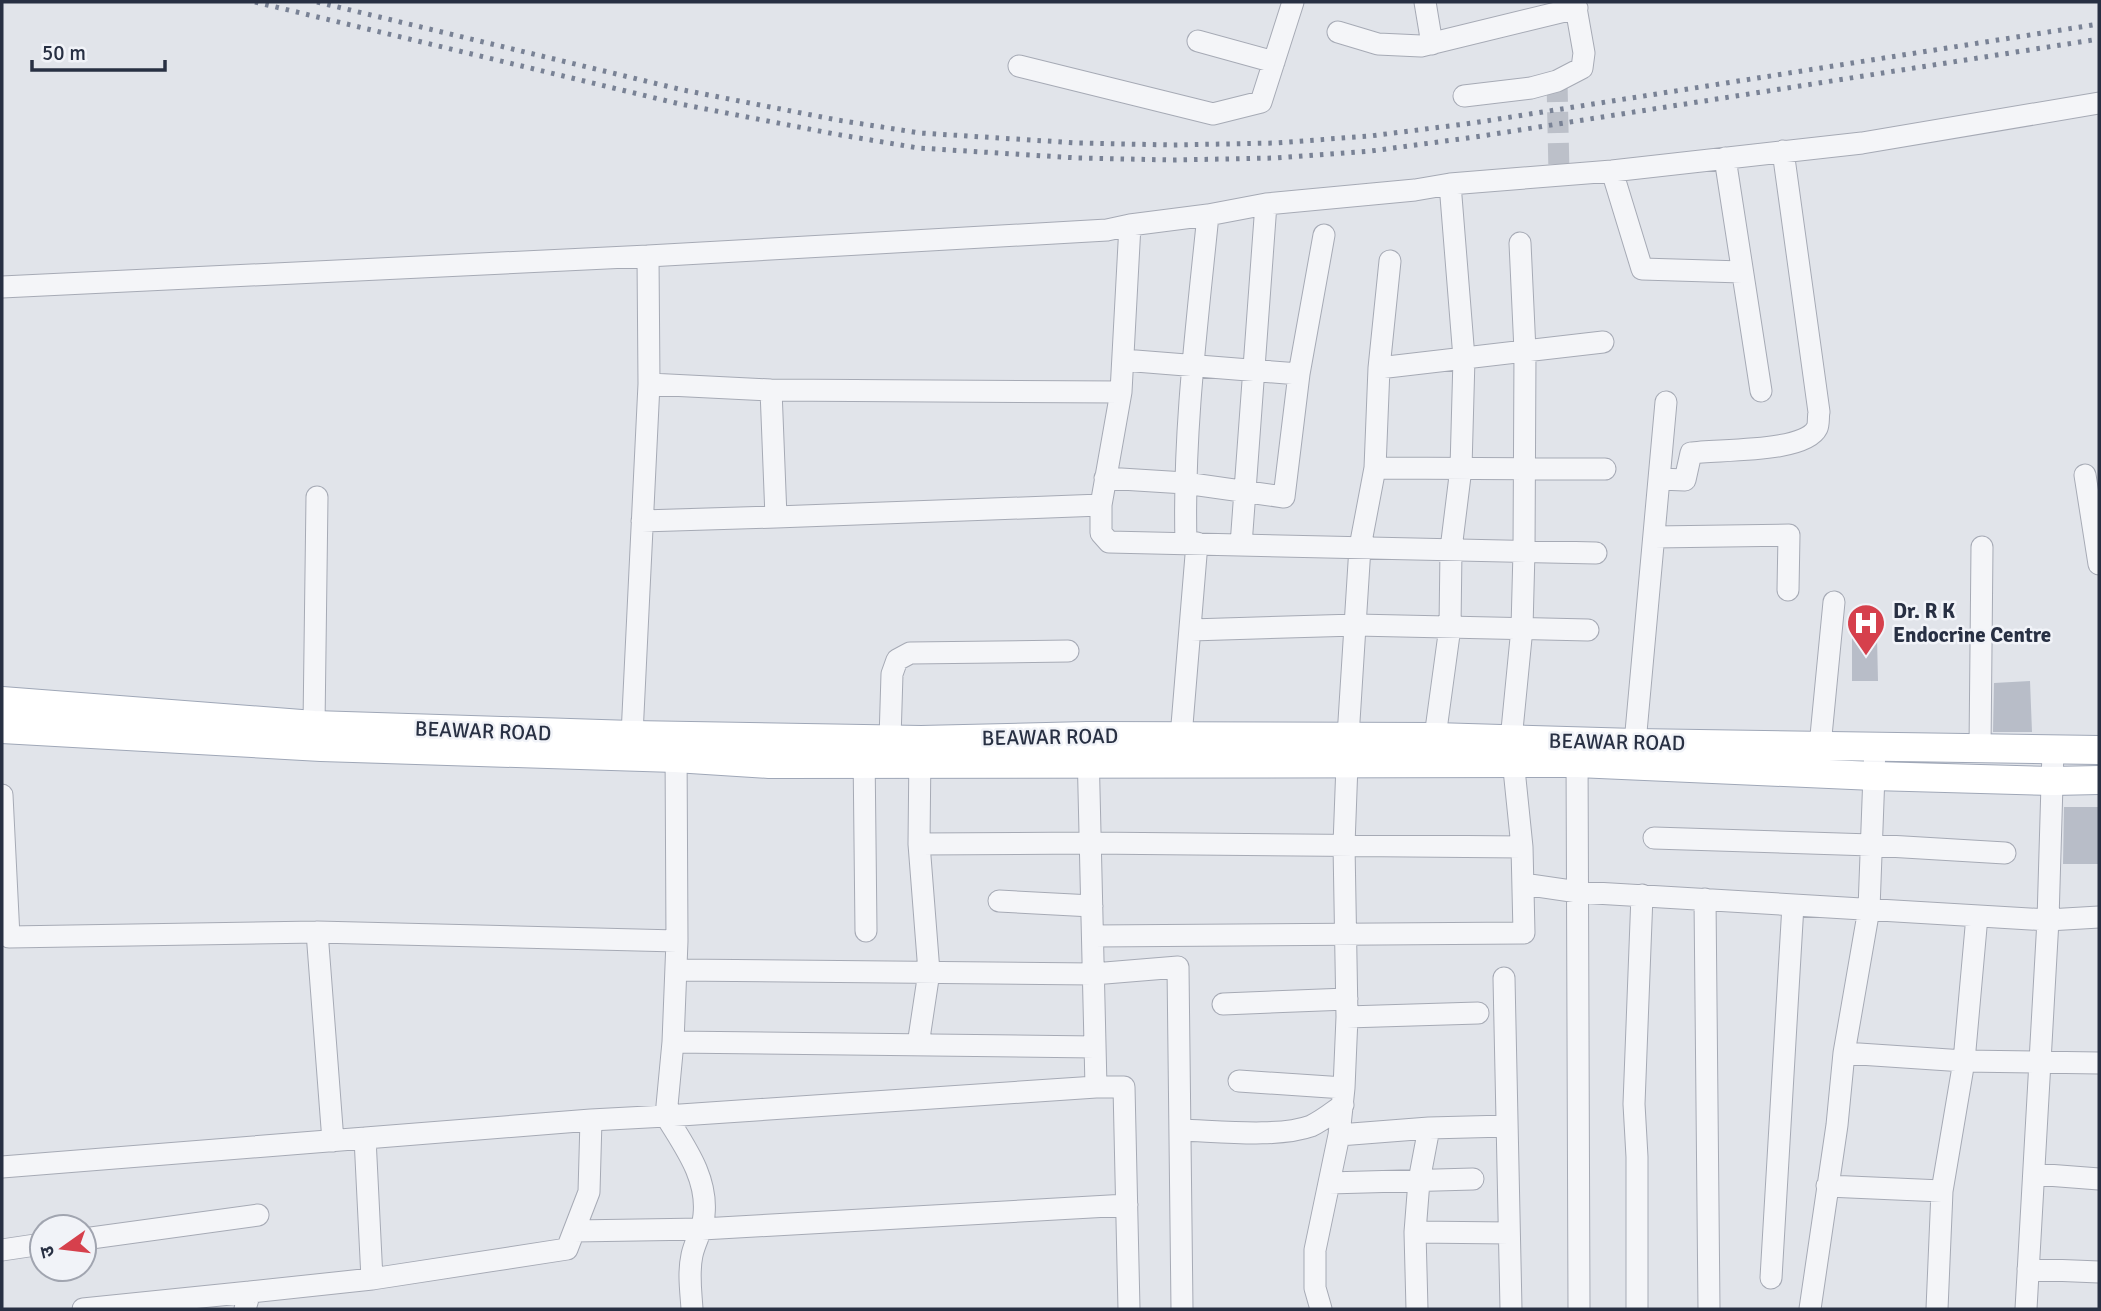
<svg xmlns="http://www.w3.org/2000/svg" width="2101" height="1311" viewBox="0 0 2101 1311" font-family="Signika,'Noto Sans Devanagari',sans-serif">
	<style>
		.building { fill: #b8bdc8 }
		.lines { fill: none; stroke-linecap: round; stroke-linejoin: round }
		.minor-tunnel { stroke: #bcc0c9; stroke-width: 21; stroke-dasharray: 21 10; stroke-linecap: butt }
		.minor-casing { stroke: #a6aab5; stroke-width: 23 }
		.major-casing { stroke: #9fa7b7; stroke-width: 30 }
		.minor { stroke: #f4f5f8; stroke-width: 21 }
		.major { stroke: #fff; stroke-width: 28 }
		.rail { stroke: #798295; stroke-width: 5; stroke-dasharray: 3.5 7; stroke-linecap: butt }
		.labels { text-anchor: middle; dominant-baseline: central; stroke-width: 5; stroke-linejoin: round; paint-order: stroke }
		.poi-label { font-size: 21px; font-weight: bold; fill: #283043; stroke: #f1f3f8; text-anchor: start }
		.street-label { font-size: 21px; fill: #283043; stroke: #f1f3f8 }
	</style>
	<rect width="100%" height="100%" fill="#e1e4ea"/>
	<!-- building -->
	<path class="building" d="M1852 637H1877L1878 681H1852Z
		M2030 681 2032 732H1993L1994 683Z
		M2064 807H2099V864H2063Z"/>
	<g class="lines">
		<!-- minor-tunnel -->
		<path class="minor-tunnel" d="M1557 81 1559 174"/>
		<defs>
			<path id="minor" d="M1425 2 1432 44
				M1338 32 1378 44 1421 46 1577 8
				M1198 41 1274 62
				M1019 66 1213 114 1261 102 1293 2
				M1464 96 1531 88 1557 81 1582 68 1584 53 1575 2
				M1725 158 1761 391
				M1612 171 1642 269 1742 272
				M1130 225 1121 392 1101 505V533L1109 542 1596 553
				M2 287 648 256
				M1123 360 1299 374
				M1379 368 1603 342
				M649 384 771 390 1121 392
				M771 390 776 517 1101 505
				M1375 468 1605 469
				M2085 475 2099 564
				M1105 478 1185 483 1284 497 1299 374 1324 235
				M1659 479 1685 480 1691 453C1717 449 1805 453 1817 428 1819 424 1818 416 1819 412L1783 151
				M642 521 776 517
				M1654 537 1789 535 1788 590
				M1186 543C1183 433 1197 324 1208 215
				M1241 545 1266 204
				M1191 630 1356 625 1588 630
				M314 725 317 497
				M632 735 649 384 648 256 1107 230 1130 225 1208 215 1266 204 1415 190 1450 184 1612 171 1862 143 2099 103
				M1181 737 1197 543
				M1435 737 1450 627 1451 549 1461 468 1464 358 1450 184
				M890 739 892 674 897 660 910 653 1068 651
				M1635 743 1666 402
				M1820 746 1834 602
				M1088 748 1096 1087H1124L1129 1309
				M1980 748 1982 547
				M1577 749 1579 1309
				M864 751 866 931
				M2 795 9 937 317 932 677 941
				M1654 838 1871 845 2005 853
				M919 844 1090 843 1522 847
				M1523 884 1578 892 2048 920 2099 917
				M1705 899 1709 1309
				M999 901 1092 906
				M317 932 333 1141
				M1093 936 1524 933 1522 847 1511 740 1522 628 1524 551 1525 351 1520 243
				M676 970 1093 974 1178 967 1182 1309
				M1504 978 1511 1309
				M1223 1004 1347 999
				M1347 1017 1478 1013
				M673 1042 1095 1047
				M918 1045 929 972 919 844 920 749
				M1844 1053 1964 1061 2099 1063
				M1239 1081 1344 1088
				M1181 1130C1217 1131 1278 1138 1311 1126 1322 1121 1333 1112 1343 1105
				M1339 1135 1429 1128 1507 1126
				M365 1138 372 1279
				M2 1167 591 1120 666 1116 673 1042 677 941 676 745
				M2034 1174 2099 1179
				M1329 1183 1473 1179
				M1827 1186 1942 1191 1964 1061 1977 916
				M574 1231 702 1229 1127 1205
				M1415 1232 1509 1233
				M84 1239 258 1215
				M2 1250 42 1244
				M2028 1269 2099 1272
				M1771 1278 1793 905
				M83 1309 250 1292
				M245 1309 250 1292 372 1279 567 1249 589 1192 591 1120
				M692 1309C691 1292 688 1273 692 1255 695 1241 703 1230 704 1215 708 1177 684 1146 666 1116L1096 1087
				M1321 1309 1315 1288V1250L1339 1135 1344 1088 1347 1017 1344 845 1348 737 1360 547 1375 468 1379 368 1390 261
				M1417 1309 1415 1232 1419 1181 1429 1128
				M1637 1309V1157L1634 1104 1642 895
				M1810 1309 1837 1125 1844 1053 1869 909 1875 747
				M1937 1309 1942 1191
				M2026 1309 2048 920 2053 750"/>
			<path id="major" d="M2 701 314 725 632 735 921 740 1087 736 1435 737 1635 743 2099 750
				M2 729 321 747 675 758 769 764 1577 763 1874 776 2053 781 2099 780"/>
		</defs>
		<!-- minor casing -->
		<use href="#minor" class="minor-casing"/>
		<!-- major casing -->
		<use href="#major" class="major-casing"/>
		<!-- minor -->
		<use href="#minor" class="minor"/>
		<!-- major -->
		<use href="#major" class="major"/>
		<!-- rail -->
		<path class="rail" d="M255 2 680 104 835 134 918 148 1078 158 1173 160 1276 158 1371 151 1475 137 2099 39
			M317 2 683 90 837 120 920 133 1078 143 1173 145 1275 143 1370 136 1473 123 2099 24"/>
	</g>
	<!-- icons -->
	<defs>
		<symbol id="hospital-pin" viewBox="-11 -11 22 30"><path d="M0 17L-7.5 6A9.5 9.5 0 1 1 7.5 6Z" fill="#d6404c" stroke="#f1f3f8"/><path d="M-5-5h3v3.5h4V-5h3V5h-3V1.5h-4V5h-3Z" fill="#fff"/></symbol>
	</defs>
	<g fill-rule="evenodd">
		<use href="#hospital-pin" x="1844" y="601" width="44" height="60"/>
	</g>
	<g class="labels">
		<!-- poi labels -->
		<g class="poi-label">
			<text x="1893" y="611">Dr. R K<tspan x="1893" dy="24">Endocrine Centre</tspan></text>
		</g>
		<!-- street labels -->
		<g class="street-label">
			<text transform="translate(483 731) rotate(2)">BEAWAR ROAD</text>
			<text transform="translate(1050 737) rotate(-1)">BEAWAR ROAD</text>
			<text transform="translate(1617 742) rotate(1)">BEAWAR ROAD</text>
		</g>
	</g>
	<!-- border -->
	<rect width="2101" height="1311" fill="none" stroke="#283043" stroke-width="7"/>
	<!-- north arrow -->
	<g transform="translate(63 1248) rotate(256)"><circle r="33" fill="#f1f3f8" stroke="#a1a5b0" stroke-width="2"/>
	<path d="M0-5L12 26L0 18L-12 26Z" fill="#d6404c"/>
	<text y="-10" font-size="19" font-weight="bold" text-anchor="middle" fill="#283043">उ</text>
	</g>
	<!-- scale -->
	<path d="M32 60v10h133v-10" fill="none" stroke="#283043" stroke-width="3.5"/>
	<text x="42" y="60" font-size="21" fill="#283043" stroke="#f1f3f8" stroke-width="5" paint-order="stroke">50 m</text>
</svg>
